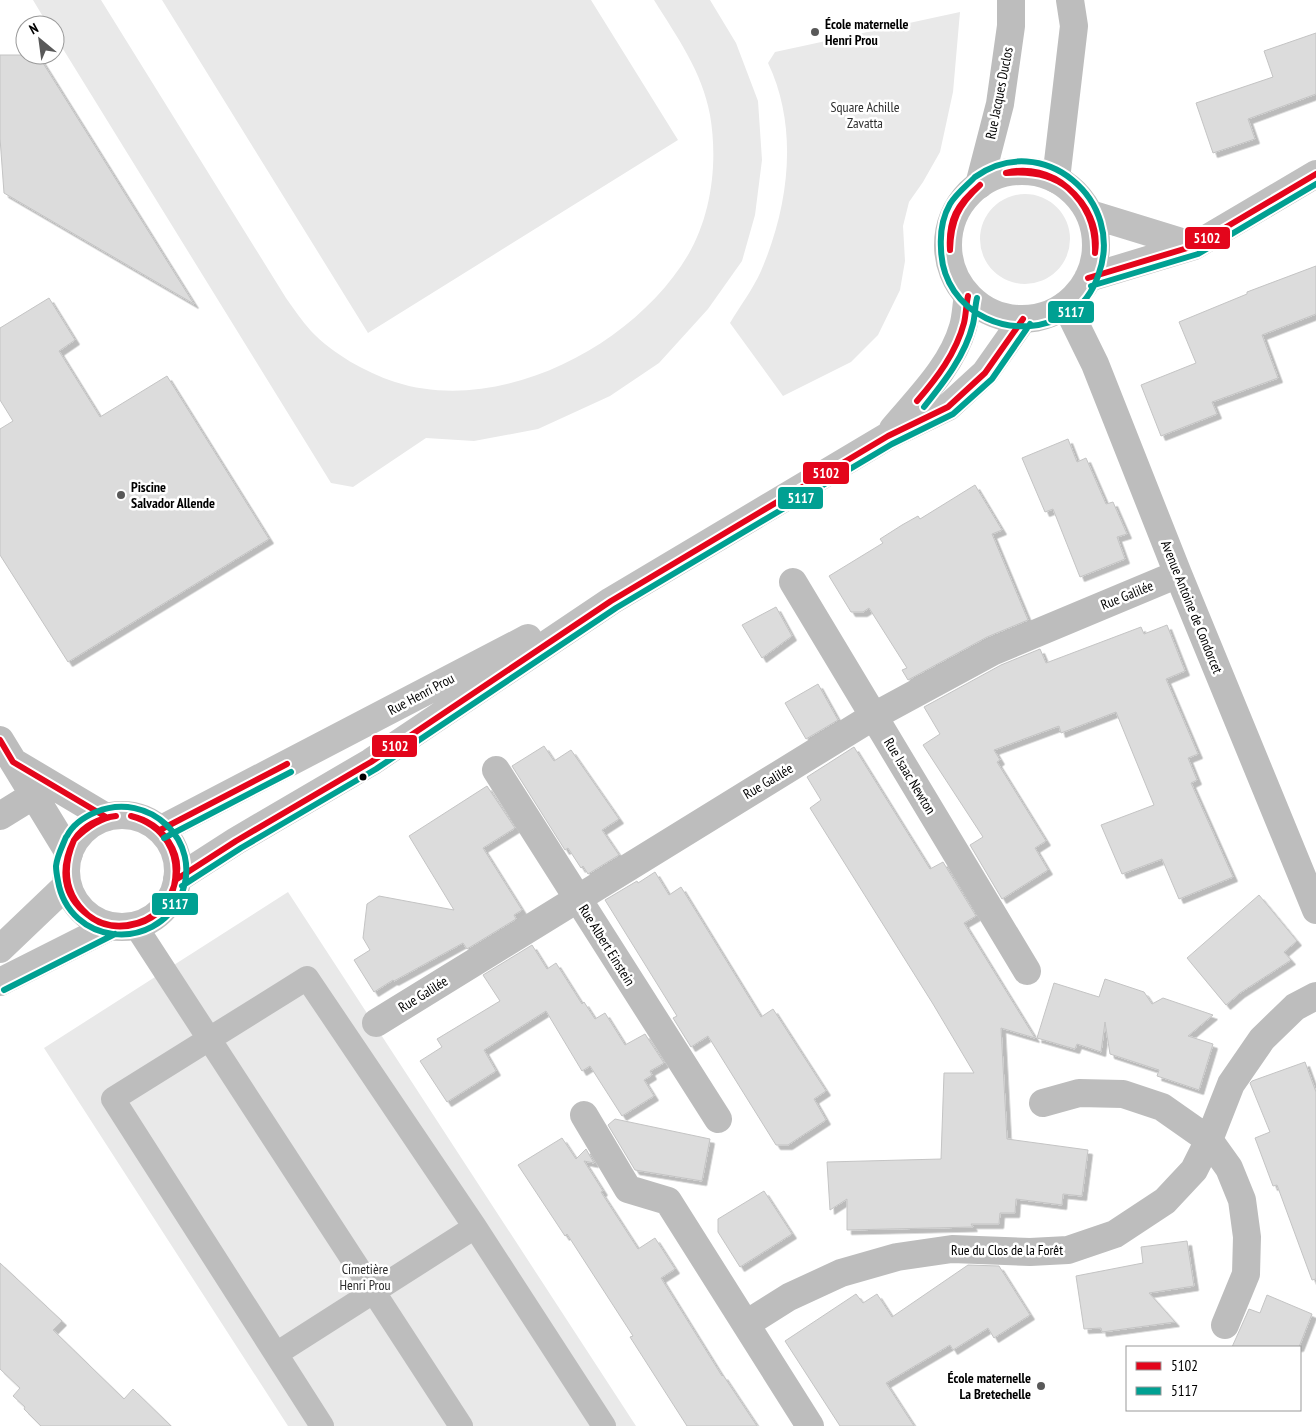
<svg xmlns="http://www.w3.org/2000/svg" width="1316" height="1426" viewBox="0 0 1316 1426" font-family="'PT Sans Narrow',sans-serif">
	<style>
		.green { fill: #e9e9e9 }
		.building { fill: #dcdcdc; stroke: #c4c4c4; filter: url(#shadow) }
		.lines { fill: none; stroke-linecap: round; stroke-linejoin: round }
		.lane { stroke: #bdbdbd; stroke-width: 24 }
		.street { stroke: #bdbdbd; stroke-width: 28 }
		.secondary { stroke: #c0c0c0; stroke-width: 28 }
		.bus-1-casing { stroke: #fff; stroke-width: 10 }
		.bus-2-casing { stroke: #fff; stroke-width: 10 }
		.bus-1 { stroke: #e3051b; stroke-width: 6 }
		.bus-2 { stroke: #00a092; stroke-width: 6 }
		.poi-dot { fill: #595959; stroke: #fff; stroke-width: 2 }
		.bus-dot { fill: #000; stroke: #fff; stroke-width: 2 }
		.labels { text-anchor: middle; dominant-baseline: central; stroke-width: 5; stroke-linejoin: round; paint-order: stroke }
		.poi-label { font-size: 14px; font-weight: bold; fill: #000; stroke: #fff; text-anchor: start }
		.street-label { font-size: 14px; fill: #000; stroke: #fff }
		.park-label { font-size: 14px; fill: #2e2e2e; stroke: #fff }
		.line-badge { stroke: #fff; stroke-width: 2 }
		.badge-label { font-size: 14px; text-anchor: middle; font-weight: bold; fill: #fff }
	</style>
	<defs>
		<filter id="shadow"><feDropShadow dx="4.5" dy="4.5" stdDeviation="0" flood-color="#0004"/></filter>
	</defs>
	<rect width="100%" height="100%" fill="#fff"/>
	<!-- green -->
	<path class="green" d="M33 0H101L286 298C294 309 302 321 311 331 333 354 365 372 395 382 500 416 634 346 688 255 712 214 718 161 710 115 702 71 677 37 654 0H710L736 43 758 101 762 160 755 215 742 261 708 309 659 363 610 396 538 429 474 441 426 438 353 487 331 483 55 36V25H48Z
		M162 0H591L678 140 368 333Z
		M960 12 953 92 940 152 923 182 909 202 903 226 905 261 900 290 878 335 851 362 783 396 730 323C740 306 753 289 761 271 789 206 799 128 768 63L775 52Z
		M980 239a45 45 0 1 1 90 0a45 45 0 1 1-90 0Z
		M288 892 636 1426H288L44 1048Z"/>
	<!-- building -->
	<path class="building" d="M1316 33V94L1248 119 1255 139 1213 153 1196 103 1273 77 1264 51Z
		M0 55H38L194 304 4 193 0 138Z
		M1316 266V314L1262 335 1278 378 1212 402 1217 414 1161 436 1141 385 1196 363 1179 322 1247 294V292Z
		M49 298 75 340 59 351 100 417 167 376 269 539 68 662 0 555V429L13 421 0 400V328Z
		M1068 439 1077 462 1086 458 1106 504 1113 502 1127 534 1117 537 1125 559 1080 577 1053 509 1045 512 1022 458Z
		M975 485 1002 530 992 534 1028 620 987 637 908 680 902 670 907 668 869 608 863 612H851L829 576 883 543 880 539 902 525 918 516 920 519Z
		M776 607 792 636 762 658 742 625Z
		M1167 625 1185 671 1166 679 1198 754 1188 758 1197 780 1191 783 1233 877 1179 899 1162 859 1122 874 1101 825 1154 805 1116 712 1061 733 1059 726 994 750 1000 760 997 762 1046 841 1035 848 1048 870 1002 899 970 845 983 837 923 745 940 734 924 707 1001 665 1040 649 1046 663 1141 627 1144 634Z
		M818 684 838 720 806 739 785 703Z
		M544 746 554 761 571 750 619 819 602 830 619 855 588 874 583 866 581 868 568 848 565 850 512 766Z
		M854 747 930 869 943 862 976 916 964 923 1035 1038 1001 1028 1007 1139 1088 1150 1082 1196 1063 1194 1062 1205 1016 1199 1015 1213H1000L999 1224H971L973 1227 847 1230V1199L830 1210 827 1162 941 1159 944 1073H974L933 1004 810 808 821 800 807 777Z
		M487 786 515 828 483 848 522 910 514 915 516 919 467 949 463 943 394 981 393 980 374 992 354 960 370 950 363 938 367 904 379 896 454 910 409 836Z
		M655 872 669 895 681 887 761 1017 773 1009 826 1091 814 1099 826 1120 788 1145H776L708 1036 691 1047 673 1018 677 1016 605 900 637 881 638 883Z
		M1259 895 1297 941 1284 952 1291 960 1240 993 1226 1005 1187 958Z
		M532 945 547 969 556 963 582 1004 584 1002 595 1019 605 1013 625 1045 645 1034 664 1063 650 1071 652 1075 644 1080 654 1096 622 1116 590 1066 582 1071 546 1011 484 1050 496 1071 447 1102 420 1061 442 1047 437 1039 500 1001 483 975Z
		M1105 979 1144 992 1152 1004 1163 998 1213 1015 1188 1036 1213 1044 1199 1090 1157 1076 1159 1070 1110 1054 1105 1022 1101 1052 1077 1044 1075 1049 1037 1038 1054 983 1099 997Z
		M1305 1062 1316 1092V1279L1312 1280 1277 1185 1273 1186 1255 1138 1270 1132 1250 1083 1252 1081Z
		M615 1119 710 1139 702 1181 635 1170 608 1125Z
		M562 1138 576 1159 586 1149 594 1163 584 1161 603 1191 601 1192 638 1249 655 1238 675 1269 661 1278 722 1376 723 1375 757 1426H687L630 1337 633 1336 567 1234 565 1236 518 1165Z
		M764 1191 792 1234 740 1267 718 1232V1219Z
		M1187 1241 1194 1286 1149 1293 1175 1322 1102 1332 1101 1328 1084 1329 1076 1276 1143 1263 1141 1247Z
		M0 1263 62 1321 53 1330 124 1399 133 1389 171 1426H41L24 1409 25 1407 13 1396 20 1388 0 1369Z
		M968 1265 999 1266 1030 1315 994 1338 988 1328 953 1350 950 1345 886 1383 914 1426H840L785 1341 856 1294 863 1303 877 1294 892 1317Z
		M1267 1295 1312 1314 1299 1347H1232L1249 1309 1260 1313Z"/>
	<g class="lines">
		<!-- lane -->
		<path class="lane" d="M135 925 461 1426
			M276 1354 475 1227
			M322 1426 113 1099 307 978 475 1227 604 1426"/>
		<!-- street -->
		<path class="street" d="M1056 179 1074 26 1070 0
			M979 185 1000 104 1011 26V0
			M1066 305 1095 364 1178 574 1316 910
			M793 582 1027 971
			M0 740 69 853
			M17 764 106 817
			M496 770 718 1119
			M0 816 34 795
			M376 1023 874 716 994 651 1178 574
			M1043 1103 1079 1093 1123 1094 1162 1107 1209 1140 1229 1168 1242 1200 1247 1237 1246 1274 1225 1325
			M584 1115 628 1189 668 1201 810 1426
			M746 1324 789 1297 841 1273 897 1257 952 1249 1030 1252 1068 1250 1115 1234 1165 1201 1194 1170 1209 1140 1231 1084 1262 1039 1295 1007 1316 996"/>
		<!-- secondary -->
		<path class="secondary" d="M948 245a74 74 0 1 1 148 0a74 74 0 1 1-148 0Z
			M1090 214 1194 246
			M1088 278 1194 246 1316 174
			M893 429C919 398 952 366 963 327 966 317 966 306 968 296
			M66 871a56 56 0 1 1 112 0a56 56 0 1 1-112 0Z
			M160 830 528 638
			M177 879 236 841 371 762 611 601 888 436 948 407 985 373 1023 319
			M0 949 67 885
			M0 982 111 926"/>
		<defs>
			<path id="bus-1" d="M1006 173C1027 167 1052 173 1068 188
				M1006 173C1028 171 1050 173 1068 188
				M1068 188C1087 204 1099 228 1095 253
				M1068 188C1087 205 1096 227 1095 253
				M950 250C948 220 957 204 980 185
				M950 250C951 221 958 205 980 185
				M1088 278 1194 246 1316 174
				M917 401C937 378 956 353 964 323 966 315 966 305 968 296
				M0 740 13 762 106 817
				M131 816C162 823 186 854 174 886
				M131 816C164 825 181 853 174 886
				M160 830 287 764
				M74 840C62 868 64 894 88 915
				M74 840C60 868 62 896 88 915
				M74 840C83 826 99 818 116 816
				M74 840C86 828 99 818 116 816
				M177 879 236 841 371 762 611 601 888 436 948 407 985 373 1023 319
				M88 915C111 933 143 927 163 907 168 902 171 893 174 886
				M88 915C115 939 167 923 174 886"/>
			<path id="bus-2" d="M973 179C965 187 956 194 950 204 942 218 940 232 941 248 942 315 1017 347 1071 312 1084 304 1093 290 1098 276 1127 200 1042 129 975 177
				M1091 286 1198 254 1316 184
				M924 407C944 382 965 356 973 324 975 316 975 306 977 298
				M66 837C62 847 57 856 56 866 56 871 57 876 58 881 69 945 155 954 181 895 204 841 148 790 96 812 84 817 73 824 67 836
				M164 838 291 772
				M182 886 241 848 376 769 616 608 892 444 953 414 992 379 1030 324
				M4 990 115 934"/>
		</defs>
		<!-- bus-1 casing -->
		<use href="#bus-1" class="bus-1-casing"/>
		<!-- bus-2 casing -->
		<use href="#bus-2" class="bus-2-casing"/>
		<!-- bus-1 -->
		<use href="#bus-1" class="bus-1"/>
		<!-- bus-2 -->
		<use href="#bus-2" class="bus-2"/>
	</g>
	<!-- markers -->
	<g class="poi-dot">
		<circle cx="815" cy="32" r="5"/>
		<circle cx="121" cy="495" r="5"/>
		<circle cx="1041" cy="1386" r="5"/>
	</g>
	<circle class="bus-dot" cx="363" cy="777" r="4.5"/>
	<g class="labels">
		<!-- poi labels -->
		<g class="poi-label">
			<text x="825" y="24">École maternelle<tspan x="825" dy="16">Henri Prou</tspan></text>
			<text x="131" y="487">Piscine<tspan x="131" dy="16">Salvador Allende</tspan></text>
			<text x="1031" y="1378" text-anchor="end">École maternelle<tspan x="1031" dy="16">La Bretechelle</tspan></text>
		</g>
		<!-- street labels -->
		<g class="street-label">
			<text transform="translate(999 93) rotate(-79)">Rue Jacques Duclos</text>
			<text transform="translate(1127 595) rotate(-22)">Rue Galilée</text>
			<text transform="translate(1192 607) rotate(68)">Avenue Antoine de Condorcet</text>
			<text transform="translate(421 694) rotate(-28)">Rue Henri Prou</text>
			<text transform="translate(910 776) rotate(59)">Rue Isaac Newton</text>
			<text transform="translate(768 781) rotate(-31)">Rue Galilée</text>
			<text transform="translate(607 945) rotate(58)">Rue Albert Einstein</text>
			<text transform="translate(423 994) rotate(-32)">Rue Galilée</text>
			<text x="1007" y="1250">Rue du Clos de la Forêt</text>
		</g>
		<!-- park labels -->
		<g class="park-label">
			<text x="865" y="107">Square Achille<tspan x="865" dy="16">Zavatta</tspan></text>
			<text x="365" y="1269">Cimetière<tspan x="365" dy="16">Henri Prou</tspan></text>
		</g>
	</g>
	<g class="line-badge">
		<rect x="1184" y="226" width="47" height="24" rx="5" fill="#e3051b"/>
		<rect x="1047" y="300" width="48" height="24" rx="5" fill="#00a092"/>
		<rect x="802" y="461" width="48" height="24" rx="5" fill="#e3051b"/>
		<rect x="777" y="486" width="47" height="24" rx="5" fill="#00a092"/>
		<rect x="371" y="734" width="47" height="24" rx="5" fill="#e3051b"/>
		<rect x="151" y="892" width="48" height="24" rx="5" fill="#00a092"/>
	</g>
	<g class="badge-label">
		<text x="1207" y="243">5102</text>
		<text x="1071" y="317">5117</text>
		<text x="826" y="478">5102</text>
		<text x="801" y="503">5117</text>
		<text x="395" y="751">5102</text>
		<text x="175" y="909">5117</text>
	</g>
	<!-- legend -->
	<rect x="1126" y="1346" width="175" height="65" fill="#ffffff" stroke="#999999"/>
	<rect x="1136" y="1362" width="25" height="8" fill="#e3051b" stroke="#999999"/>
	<text x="1171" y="1371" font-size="15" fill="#000000">5102</text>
	<rect x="1136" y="1387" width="25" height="8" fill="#00a092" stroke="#999999"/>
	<text x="1171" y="1396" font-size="15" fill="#000000">5117</text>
	<!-- north arrow -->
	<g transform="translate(40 40) rotate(331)"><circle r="24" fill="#ffffff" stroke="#999999"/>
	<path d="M0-4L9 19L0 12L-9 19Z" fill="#595959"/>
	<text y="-8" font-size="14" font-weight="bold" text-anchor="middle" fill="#000000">N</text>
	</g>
</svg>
